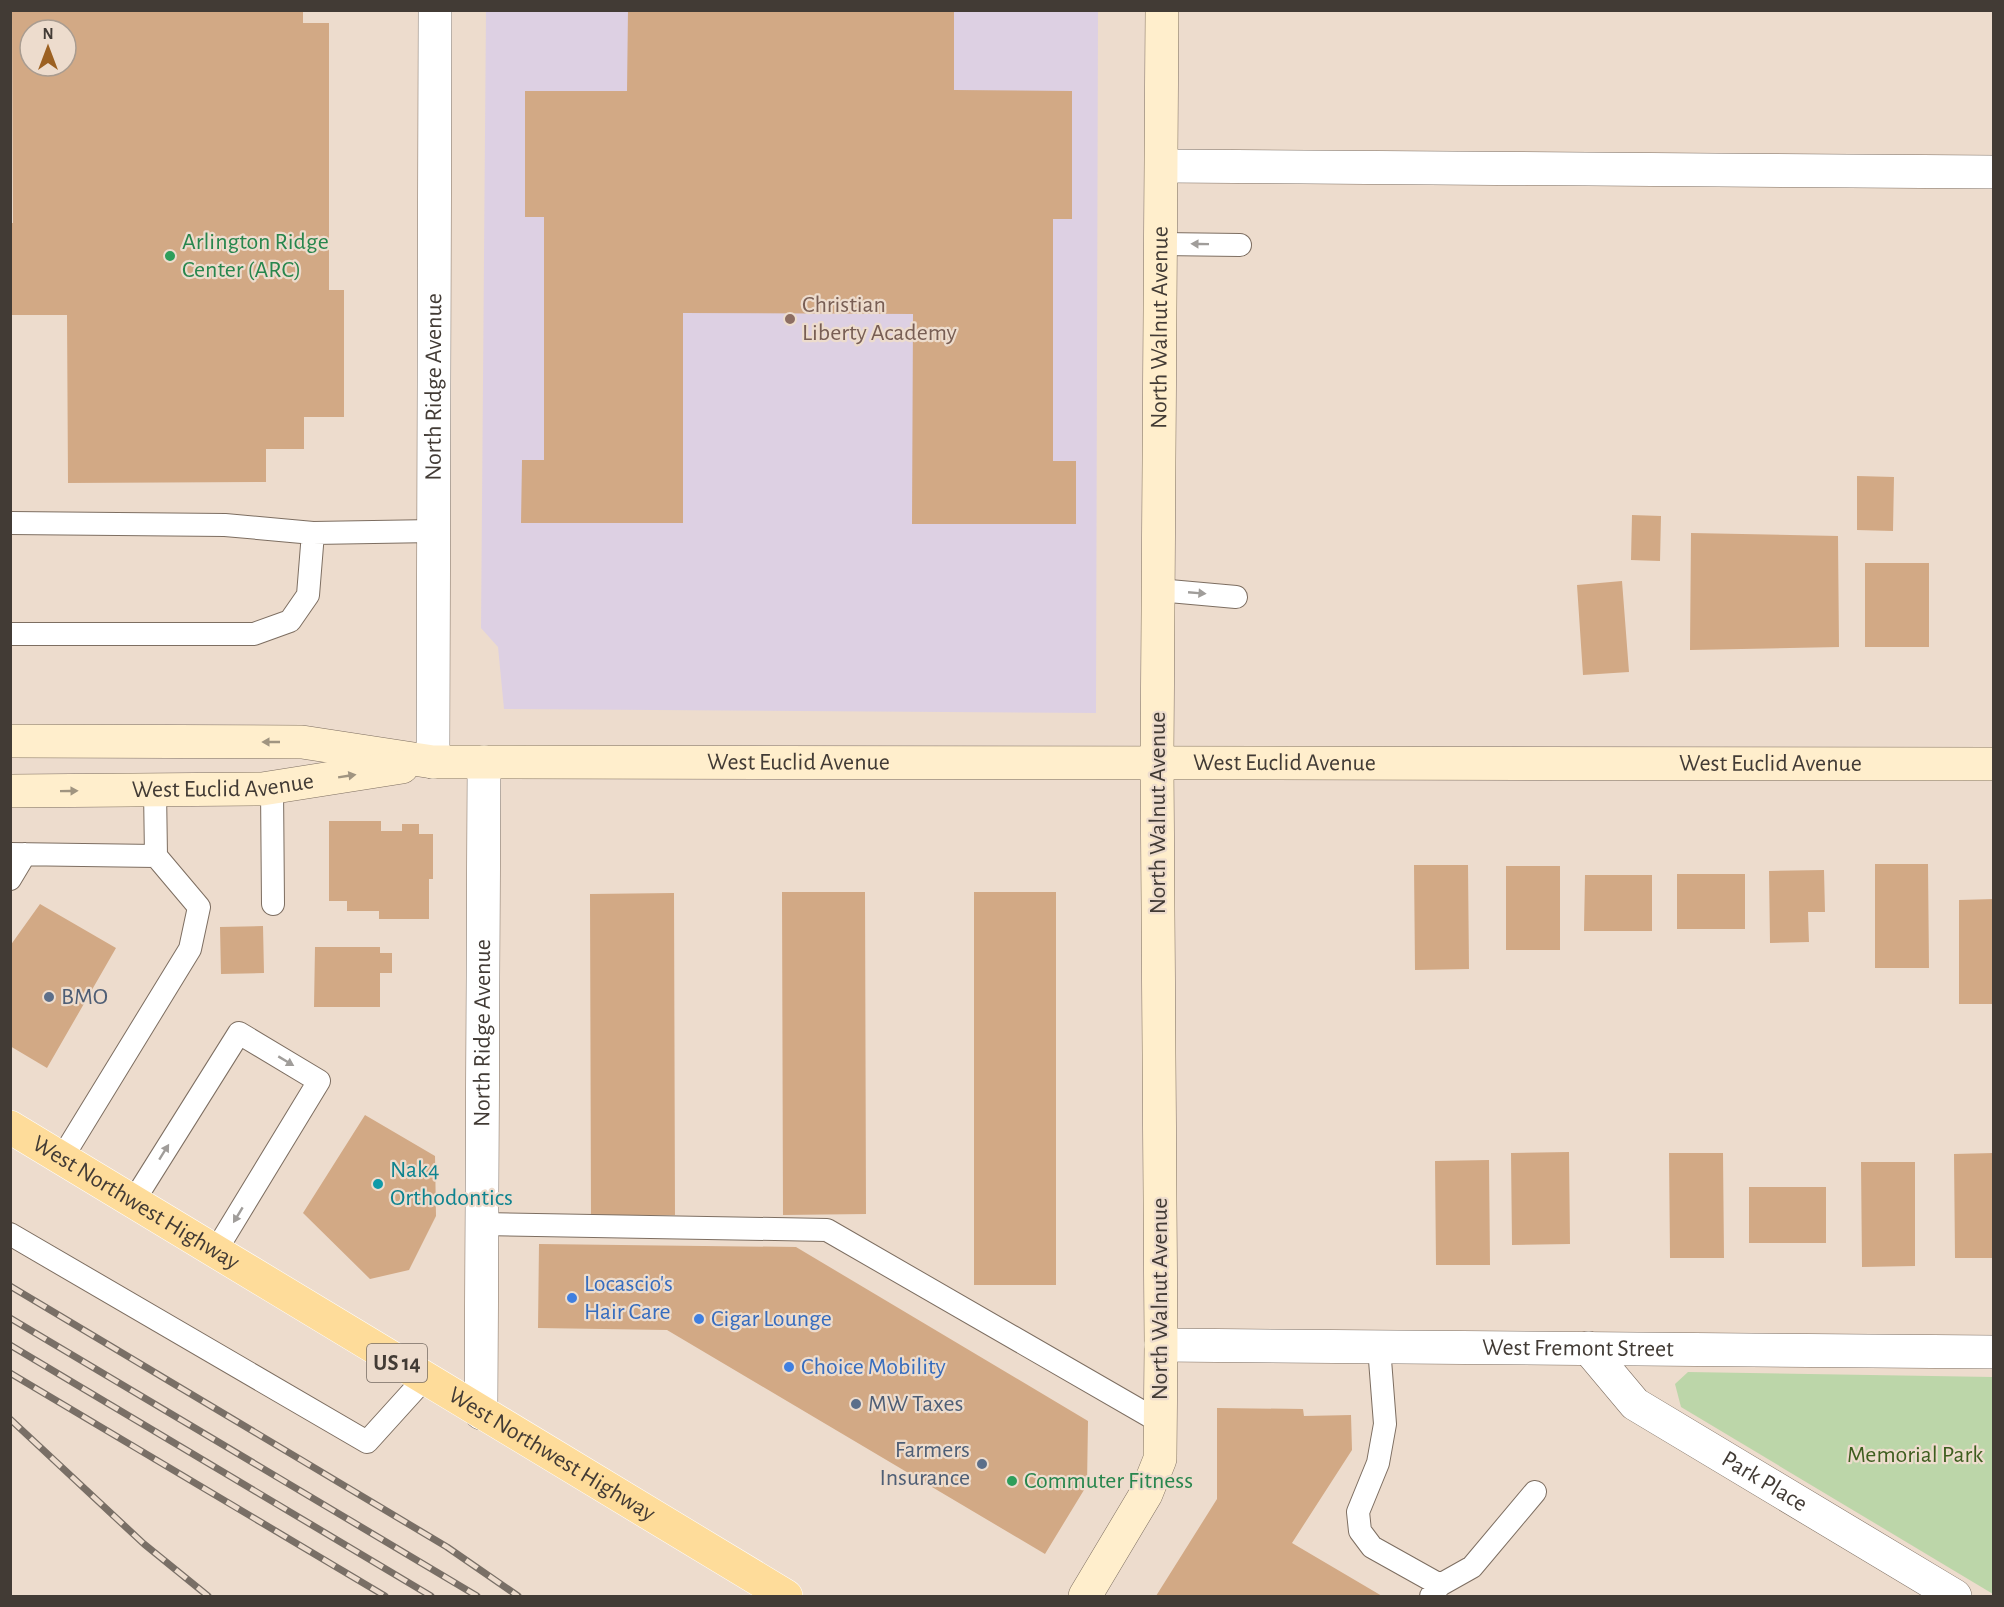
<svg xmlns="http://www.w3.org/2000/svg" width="2004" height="1607" viewBox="0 0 2004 1607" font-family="'Alegreya Sans',sans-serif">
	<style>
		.education { fill: #ddd0e3 }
		.green { fill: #bcd6a9 }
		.building { fill: #d2a985; fill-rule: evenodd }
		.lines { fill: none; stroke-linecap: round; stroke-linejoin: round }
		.lane-casing { stroke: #7d6e61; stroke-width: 24 }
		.street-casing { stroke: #7d6e61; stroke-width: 34 }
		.secondary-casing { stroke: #7d6e61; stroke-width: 34 }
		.primary-casing { stroke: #fff; stroke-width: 34 }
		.lane { stroke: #fff; stroke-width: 22 }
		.street { stroke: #fff; stroke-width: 33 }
		.secondary { stroke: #fec; stroke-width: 33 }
		.primary { stroke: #fedc9a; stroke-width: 33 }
		.rail-casing { stroke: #796f66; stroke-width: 7 }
		.rail { stroke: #eddccd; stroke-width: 4.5; stroke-dasharray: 14; stroke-linecap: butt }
		.oneway { fill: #a09d9a }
		.oneway2 { fill: #a09480 }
		.leisure-dot { fill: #2e9e5b; stroke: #eddccd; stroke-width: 2 }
		.education-dot { fill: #8d6e63; stroke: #eddccd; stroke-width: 2 }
		.service-dot { fill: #5c6f8a; stroke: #eddccd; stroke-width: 2 }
		.culture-dot { fill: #0f9aa8; stroke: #eddccd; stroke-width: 2 }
		.shop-dot { fill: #3f7fe0; stroke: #eddccd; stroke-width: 2 }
		.labels { text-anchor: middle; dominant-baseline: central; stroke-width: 4.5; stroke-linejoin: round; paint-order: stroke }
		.shield { fill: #eddccd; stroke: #756b63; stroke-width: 1.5 }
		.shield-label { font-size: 22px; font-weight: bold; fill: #423b35 }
		.leisure-label { font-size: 24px; fill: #27864d; stroke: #eddccd; text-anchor: start }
		.education-label { font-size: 24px; fill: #785e54; stroke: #eddccd; text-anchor: start }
		.street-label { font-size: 24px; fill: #423b35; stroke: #eddccd }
		.service-label { font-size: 24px; fill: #4e5e75; stroke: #eddccd; text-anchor: start }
		.culture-label { font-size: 24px; fill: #0d838f; stroke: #eddccd; text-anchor: start }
		.shop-label { font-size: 24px; fill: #366cbe; stroke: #eddccd; text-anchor: start }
		.park-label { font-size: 24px; fill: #3e5e1f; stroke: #eddccd }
	</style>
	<rect width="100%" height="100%" fill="#eddccd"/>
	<!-- education -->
	<path class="education" d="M486 11H1098L1096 713 504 709 498 647 481 628Z"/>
	<!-- green -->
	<path class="green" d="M1688 1372 1993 1377V1594L1681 1407 1675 1384Z"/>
	<!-- building -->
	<path class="building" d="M12 10H303V23H329V290H344V417H304V449H266V482L68 483 67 315H10V223H13ZM30 30H66V66H30Z
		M628 10H954V90L1072 91V219H1053V461H1076V524H912L913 314 683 313V523H521L522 460H544V217H525V91H627Z
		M1857 476 1894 477 1893 531 1857 530Z
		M1632 515 1661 516 1660 561 1631 560Z
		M1691 533 1838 536 1839 647 1690 650Z
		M1865 563H1929V647H1865Z
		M1622 581 1629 672 1583 675 1577 585Z
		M329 821H381V831H402V824H419V834H433V879H429V919H379V911H347V901H329Z
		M1875 864H1928L1929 968H1875Z
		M1414 865H1468L1469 969 1415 970Z
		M1506 866H1560V950H1506Z
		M1824 870 1825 912H1808L1809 942 1770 943 1769 871Z
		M1677 874H1745V929H1677Z
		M1585 875H1652V931H1584Z
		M782 892H865L866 1214 783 1215Z
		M974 892H1056V1285H974Z
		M674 893 675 1215H591L590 894Z
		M1994 899V1004H1959V900Z
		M40 904 116 948 47 1068 10 1046V946Z
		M263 926 264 973 221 974 220 927Z
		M315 947H380V953H392V973H380V1007H314Z
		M365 1115 435 1156 436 1216 409 1270 370 1279 303 1213Z
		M1569 1152 1570 1244 1512 1245 1511 1153Z
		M1669 1153H1723L1724 1258H1670Z
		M1994 1153V1258H1955L1954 1154Z
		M1489 1160 1490 1265H1436L1435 1161Z
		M1861 1162H1915V1266L1862 1267Z
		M1749 1187H1826V1243H1749Z
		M539 1244 796 1247 1088 1421 1087 1485 1045 1554 667 1330 538 1328Z
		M1217 1408 1303 1409 1304 1416 1351 1415 1352 1450 1292 1543 1382 1596H1156L1217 1499Z"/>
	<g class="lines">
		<defs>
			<path id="lane" d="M1161 244 1240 245
				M10 523 225 525 313 533 434 531
				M1158 590 1236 597
				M10 634H254L290 621 308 595 313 533
				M272 788 273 904
				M10 854 156 856
				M10 879 25 854
				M62 1158 190 949 199 907 156 856 155 790
				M133 1202 239 1033 319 1081 215 1252
				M482 1224 827 1230 1160 1422
				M10 1234 367 1442 424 1379
				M1379 1347 1385 1424 1378 1463 1358 1512 1360 1531 1372 1547 1440 1585
				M1431 1596 1440 1585 1472 1567 1535 1492"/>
			<g id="street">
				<path d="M1162 166 1994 172"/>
				<path id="s1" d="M433 762 435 10"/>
				<path id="s2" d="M1161 1345 1994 1352"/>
				<path id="s3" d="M1588 1348 1635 1404 1955 1596"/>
				<path id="s4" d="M481 1413 484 762"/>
			</g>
			<g id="secondary">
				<path id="s5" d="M10 741 302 742 433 762 1994 764"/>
				<path id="s6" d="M10 791 262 789 402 767"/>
				<path id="s7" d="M1085 1596 1146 1494 1160 1459 1161 1345 1157 762 1162 10"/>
			</g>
			<g id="primary">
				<path id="s8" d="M10 1127 786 1596"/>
			</g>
		</defs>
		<!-- lane casing -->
		<use href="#lane" class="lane-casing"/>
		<!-- street casing -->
		<use href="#street" class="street-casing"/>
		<!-- secondary casing -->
		<use href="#secondary" class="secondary-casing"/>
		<!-- primary casing -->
		<use href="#primary" class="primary-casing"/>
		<!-- lane -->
		<use href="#lane" class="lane"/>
		<!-- street -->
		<use href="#street" class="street"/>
		<!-- secondary -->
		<use href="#secondary" class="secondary"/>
		<!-- primary -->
		<use href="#primary" class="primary"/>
		<defs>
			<path id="rail" d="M10 1286 447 1547 518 1596
				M10 1318 477 1596
				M10 1345 431 1596
				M10 1373 385 1596
				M10 1419 144 1544 208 1596"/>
		</defs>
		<!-- rail casing -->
		<use href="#rail" class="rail-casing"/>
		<!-- rail -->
		<use href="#rail" class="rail"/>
	</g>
	<!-- one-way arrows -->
	<defs><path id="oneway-solid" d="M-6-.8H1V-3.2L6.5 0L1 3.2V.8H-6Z" transform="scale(1.5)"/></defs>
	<g class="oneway">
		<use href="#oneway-solid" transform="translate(1200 244) rotate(-179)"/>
		<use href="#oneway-solid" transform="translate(1197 593) rotate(5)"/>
		<use href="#oneway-solid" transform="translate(286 1061) rotate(31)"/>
		<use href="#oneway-solid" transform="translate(164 1152) rotate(-58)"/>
		<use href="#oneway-solid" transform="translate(238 1215) rotate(121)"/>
	</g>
	<g class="oneway2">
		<use href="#oneway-solid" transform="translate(271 742) rotate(-180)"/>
		<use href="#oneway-solid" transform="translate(347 776) rotate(-9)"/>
		<use href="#oneway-solid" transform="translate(69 791) rotate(-1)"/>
	</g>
	<!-- markers -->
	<g class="leisure-dot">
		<circle cx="170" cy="256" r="6"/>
		<circle cx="1012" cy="1481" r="6"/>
	</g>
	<circle class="education-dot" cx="790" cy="319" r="6"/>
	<g class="service-dot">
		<circle cx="49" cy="997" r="6"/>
		<circle cx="856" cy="1404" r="6"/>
		<circle cx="982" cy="1464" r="6"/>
	</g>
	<circle class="culture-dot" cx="378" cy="1184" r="6"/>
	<g class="shop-dot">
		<circle cx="572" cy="1298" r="6"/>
		<circle cx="699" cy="1319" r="6"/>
		<circle cx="789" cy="1367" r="6"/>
	</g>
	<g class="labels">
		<!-- shield labels -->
		<rect class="shield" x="367" y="1344" width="60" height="38" rx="4.5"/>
		<g class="shield-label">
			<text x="397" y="1363">US 14</text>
		</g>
		<!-- leisure labels -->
		<g class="leisure-label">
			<text x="182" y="242">Arlington Ridge<tspan x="182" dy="28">Center (ARC)</tspan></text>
			<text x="1024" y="1481">Commuter Fitness</text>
		</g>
		<!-- education labels -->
		<g class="education-label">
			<text x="802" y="305">Christian<tspan x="802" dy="28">Liberty Academy</tspan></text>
		</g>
		<!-- street labels -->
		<g class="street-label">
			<text stroke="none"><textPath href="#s7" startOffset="1288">North Walnut Avenue</textPath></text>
			<text stroke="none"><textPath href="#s1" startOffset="375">North Ridge Avenue</textPath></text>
			<text stroke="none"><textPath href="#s5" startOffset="790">West Euclid Avenue</textPath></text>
			<text stroke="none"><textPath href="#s5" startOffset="1276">West Euclid Avenue</textPath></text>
			<text stroke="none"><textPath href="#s5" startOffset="1762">West Euclid Avenue</textPath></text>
			<text stroke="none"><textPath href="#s6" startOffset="213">West Euclid Avenue</textPath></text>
			<text transform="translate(1158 813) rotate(-90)">North Walnut Avenue</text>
			<text stroke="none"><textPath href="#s4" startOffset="380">North Ridge Avenue</textPath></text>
			<text stroke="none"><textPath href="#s8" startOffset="147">West Northwest Highway</textPath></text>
			<text transform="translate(1160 1299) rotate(-90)">North Walnut Avenue</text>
			<text stroke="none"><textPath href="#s2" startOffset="417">West Fremont Street</textPath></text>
			<text stroke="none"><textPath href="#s8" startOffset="633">West Northwest Highway</textPath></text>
			<text stroke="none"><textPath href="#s3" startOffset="224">Park Place</textPath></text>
		</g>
		<!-- service labels -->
		<g class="service-label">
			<text x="61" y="997">BMO</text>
			<text x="868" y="1404">MW Taxes</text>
			<text x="970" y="1450" text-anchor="end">Farmers<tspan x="970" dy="28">Insurance</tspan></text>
		</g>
		<!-- culture labels -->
		<g class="culture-label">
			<text x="390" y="1170">Nak4<tspan x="390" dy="28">Orthodontics</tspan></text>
		</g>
		<!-- shop labels -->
		<g class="shop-label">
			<text x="584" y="1284">Locascio's<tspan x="584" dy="28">Hair Care</tspan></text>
			<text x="711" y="1319">Cigar Lounge</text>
			<text x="801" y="1367">Choice Mobility</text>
		</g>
		<!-- park labels -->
		<g class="park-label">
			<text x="1915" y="1455">Memorial Park</text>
		</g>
	</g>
	<!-- border -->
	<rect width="2004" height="1607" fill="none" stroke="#423b35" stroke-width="24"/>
	<!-- north arrow -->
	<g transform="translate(48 48)"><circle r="28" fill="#eddccd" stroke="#a99c90" stroke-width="1.5"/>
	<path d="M0-4.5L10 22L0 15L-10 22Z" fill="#9c6122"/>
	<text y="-9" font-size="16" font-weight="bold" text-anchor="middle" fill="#423b35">N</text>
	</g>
</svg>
